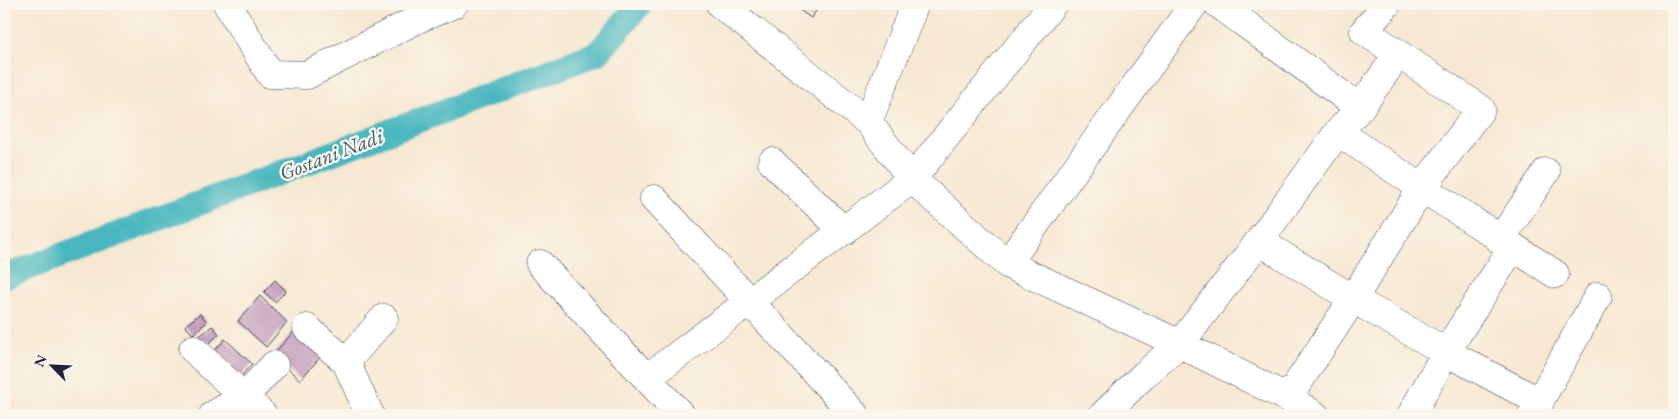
<svg xmlns="http://www.w3.org/2000/svg" width="1678" height="419" viewBox="0 0 1678 419" font-family="'EB Garamond',serif">
	<style>
		.lines { fill: none; stroke-linecap: round; stroke-linejoin: round }
		.canal { stroke: #48b7bf; stroke-width: 25 }
		.building { fill: #bf97ba }
		.street-casing { stroke: #424052; stroke-width: 29 }
		.street { stroke: #fff; stroke-width: 28 }
		.labels { text-anchor: middle; dominant-baseline: central; stroke-width: 5; stroke-linejoin: round; paint-order: stroke }
		.water-label { font-size: 21px; font-style: italic; fill: #315e70; stroke: #fbf7ec }
	</style>
	<rect width="100%" height="100%" fill="#fbf7ec"/>
	<filter id="ink" filterUnits="userSpaceOnUse"><feTurbulence type="fractalNoise" baseFrequency=".02" numOctaves="2"/><feDisplacementMap in="SourceGraphic" scale="10" xChannelSelector="R" yChannelSelector="G"/><feConvolveMatrix kernelMatrix="1 2 1 2 8 2 1 2 1" color-interpolation-filters="sRGB"/></filter>
	<filter id="wash" filterUnits="userSpaceOnUse"><feTurbulence type="fractalNoise" baseFrequency=".0096" numOctaves="4" result="noise"/><feDisplacementMap in="SourceGraphic" scale="20" xChannelSelector="R" yChannelSelector="G"/><feGaussianBlur stdDeviation="1.12" result="paint"/><feColorMatrix in="noise" values="0 0 0 0 0 0 0 0 0 0 0 0 0 0 0 0 0 1.4 0 .05"/><feComposite in="paint" operator="in"/></filter>
	<g filter="url(#wash)">
		<rect width="100%" height="100%" fill="#f6e8d2"/>
		<g class="lines">
			<!-- canal -->
			<path class="canal" d="M4 277 598 53 640 4"/>
		</g>
		<g id="blocks">
			<!-- building -->
			<path class="building" d="M791 4H821L811 18Z
				M275 280 286 291 275 302 264 292Z
				M260 296 287 322 266 347 238 321Z
				M200 314 207 322 193 334 185 326Z
				M212 326 219 334 204 348 196 339Z
				M295 330 323 354 300 380 273 355Z
				M225 339 252 364 237 381 210 356Z"/>
		</g>
	</g>
	<g filter="url(#ink)">
		<use href="#blocks" fill-opacity="0" stroke="#424052" stroke-width="1"/>
		<g class="lines">
			<defs>
				<path id="street" d="M227 4 270 74 307 75 420 18 454 4
					M720 4 868 122 912 179 1007 264 1180 344 1288 398 1315 415
					M1218 4 1360 108
					M868 122 915 4
					M1338 132 1422 188 1555 274
					M772 162 844 231
					M654 199 855 415
					M1500 240 1546 172
					M1259 241 1353 299 1446 352 1540 402
					M540 264 681 415
					M1007 264 1194 4
					M307 328 346 362 370 415
					M193 349 263 415
					M346 362 384 318
					M647 378 912 179 1053 4
					M1288 398 1353 299 1422 188 1481 109 1364 31 1387 4
					M213 415 244 397 274 365
					M1103 415 1145 374 1180 344 1259 241 1338 132 1360 108 1398 54
					M1411 415 1446 352 1512 248
					M1532 415 1598 296"/>
			</defs>
			<!-- street casing -->
			<use href="#street" class="street-casing"/>
			<!-- street -->
			<use href="#street" class="street"/>
		</g>
	</g>
	<g class="labels">
		<!-- water labels -->
		<g class="water-label">
			<text transform="translate(331 154) rotate(-21)">Gostani Nadi</text>
		</g>
	</g>
	<!-- margin -->
	<rect width="1678" height="419" fill="none" stroke="#fbf7ec" stroke-width="20"/>
	<!-- north arrow -->
	<g transform="translate(52 366) rotate(294)" stroke="#fbf7ec" stroke-width="4" paint-order="stroke">
	<path d="M0-4L9 19L0 12L-9 19Z" fill="#22223b"/>
	<text y="-8" font-size="14" font-weight="bold" text-anchor="middle" fill="#22223b">N</text>
	</g>
</svg>
